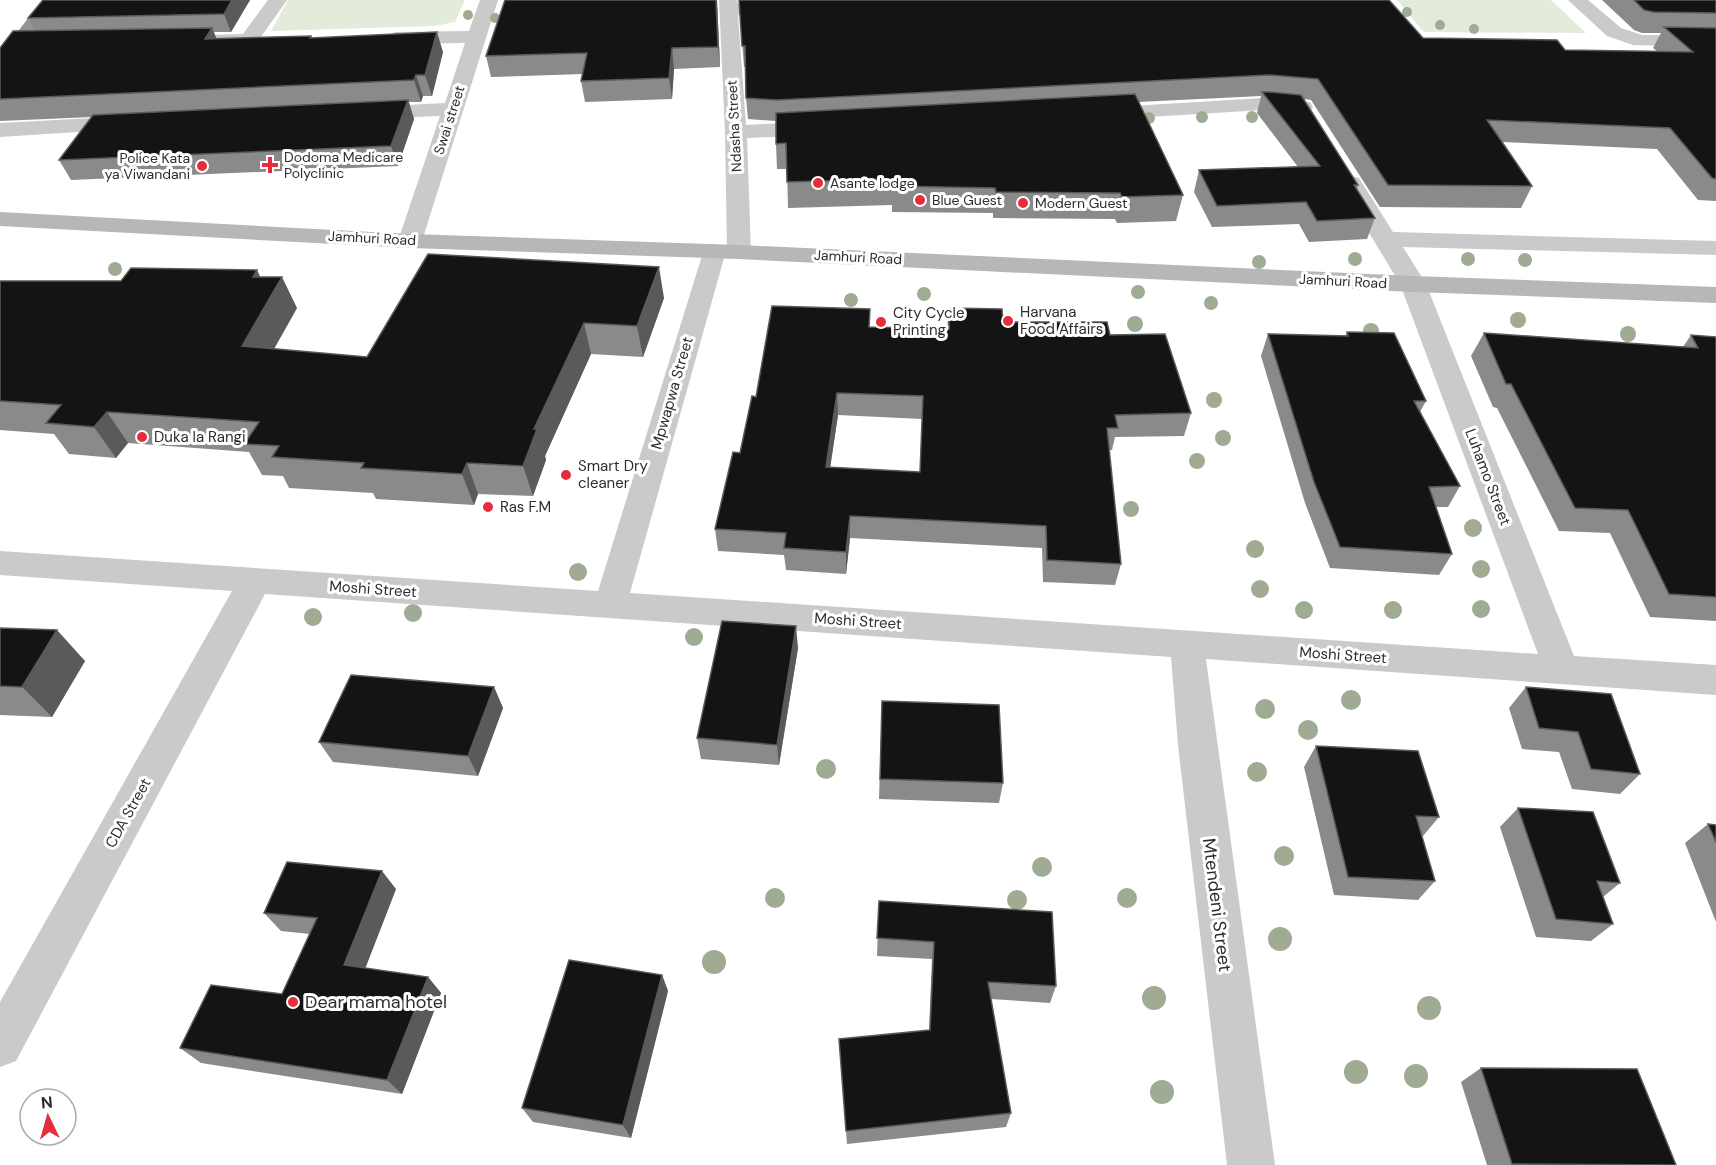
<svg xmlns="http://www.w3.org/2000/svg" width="1716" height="1165" viewBox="0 0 1716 1165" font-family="'DM Sans',sans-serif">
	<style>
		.green { fill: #e3ebda }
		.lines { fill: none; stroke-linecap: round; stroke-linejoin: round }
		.street { fill: #cacaca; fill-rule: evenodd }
		.secondary { fill: #b7b7b7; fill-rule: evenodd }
		.highway { fill: #949494; fill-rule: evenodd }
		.tree { fill: #9fac93 }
		.wall { fill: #8a8a8a; fill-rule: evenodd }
		.shaded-wall { fill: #5a5a5a }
		.building { fill: #141414; stroke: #5a5a5a; stroke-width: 1.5; fill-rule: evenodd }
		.poi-dot { fill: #e42e3c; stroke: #fff; stroke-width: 2 }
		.labels { text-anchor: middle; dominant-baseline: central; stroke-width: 6; stroke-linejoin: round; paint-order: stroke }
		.far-street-label { font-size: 14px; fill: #2d2d2d; stroke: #fff }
		.far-poi-label { font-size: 14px; fill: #2d2d2d; stroke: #fff; text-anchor: start }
		.poi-label { font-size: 15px; fill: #2d2d2d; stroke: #fff; text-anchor: start }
		.street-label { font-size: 15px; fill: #2d2d2d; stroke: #fff }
		.near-street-label { font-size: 18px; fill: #2d2d2d; stroke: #fff }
		.near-poi-label { font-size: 18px; fill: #2d2d2d; stroke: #fff; text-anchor: start }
	</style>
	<rect width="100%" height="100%" fill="#fff"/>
	<!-- green -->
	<path class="green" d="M288 0H465L455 22 435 26 271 31Z
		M1397 0H1551L1586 33 1424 32Z"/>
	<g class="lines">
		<!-- street -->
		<path class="street" d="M268 0H287L256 44 209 47 199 41 209 35 243 34Z
			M480 0H498L422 241 419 246 410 248 401 246 398 241 440 116 368 119 360 118 357 113 360 108 368 107 445 103 465 43 395 44 385 38 395 32 469 31Z
			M719 0H737L738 4 785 3 794 9 785 15H738L746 125 820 121 828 123 831 128 828 133 820 135 747 138 751 252 748 257 739 259 730 257 727 252 725 132Z
			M1568 0H1588L1621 28 1642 35H1716V47L1633 45 1607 36Z
			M1263 98 1310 102 1313 107 1310 112 1263 110 1099 120 1091 119 1088 114 1091 109 1099 108Z
			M131 116 139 118 142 123 139 128 0 137V123Z
			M1351 176 1359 178 1393 232 1716 241V255L1403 247 1426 284 1574 656 1716 665V695L1206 659 1275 1165H1227L1178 745 1171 657 265 594 16 1061 0 1067V1002L232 591 0 575V551L598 591 705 246 714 244 723 246 726 251 630 593 1538 654 1400 284 1339 183 1343 178Z"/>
		<!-- secondary -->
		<path class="secondary" d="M0 212 410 234 739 245 1413 276 1716 287V303L1413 292 739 259 410 248 0 226Z"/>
		<!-- highway -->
		<path class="highway" d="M42 0H61L7 73 0 75V55Z"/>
	</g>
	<!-- trees -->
	<g class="tree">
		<circle cx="1407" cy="12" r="5"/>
		<circle cx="468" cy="15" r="5"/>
		<circle cx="495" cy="18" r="5"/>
		<circle cx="1440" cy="25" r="5"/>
		<circle cx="1474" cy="29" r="5"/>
		<circle cx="1202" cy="117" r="6"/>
		<circle cx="1252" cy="117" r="6"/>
		<circle cx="1149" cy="118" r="6"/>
		<circle cx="1355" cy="259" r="7"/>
		<circle cx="1468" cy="259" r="7"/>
		<circle cx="1525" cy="260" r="7"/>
		<circle cx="1259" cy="262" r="7"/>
		<circle cx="115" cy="269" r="7"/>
		<circle cx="1138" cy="292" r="7"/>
		<circle cx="924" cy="294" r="7"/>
		<circle cx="851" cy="300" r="7"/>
		<circle cx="1211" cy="303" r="7"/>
		<circle cx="1518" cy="320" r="8"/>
		<circle cx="1135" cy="324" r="8"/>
		<circle cx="1371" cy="331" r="8"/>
		<circle cx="1628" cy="334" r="8"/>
		<circle cx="1214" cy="400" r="8"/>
		<circle cx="1223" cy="438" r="8"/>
		<circle cx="1197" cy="461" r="8"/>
		<circle cx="1131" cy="509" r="8"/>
		<circle cx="1473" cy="528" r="9"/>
		<circle cx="1255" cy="549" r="9"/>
		<circle cx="1481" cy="569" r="9"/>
		<circle cx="578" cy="572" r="9"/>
		<circle cx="1260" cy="589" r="9"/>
		<circle cx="1481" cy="609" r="9"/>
		<circle cx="1304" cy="610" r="9"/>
		<circle cx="1393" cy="610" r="9"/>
		<circle cx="413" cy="613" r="9"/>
		<circle cx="313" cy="617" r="9"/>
		<circle cx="694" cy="637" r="9"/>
		<circle cx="1351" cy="700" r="10"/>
		<circle cx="1265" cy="709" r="10"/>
		<circle cx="1308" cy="730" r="10"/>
		<circle cx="826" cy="769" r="10"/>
		<circle cx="1257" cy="772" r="10"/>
		<circle cx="1284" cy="856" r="10"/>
		<circle cx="1042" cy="867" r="10"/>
		<circle cx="775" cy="898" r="10"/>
		<circle cx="1127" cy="898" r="10"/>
		<circle cx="1017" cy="900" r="10"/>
		<circle cx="1280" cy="939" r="12"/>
		<circle cx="714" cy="962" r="12"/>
		<circle cx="1154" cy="998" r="12"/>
		<circle cx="1429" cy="1008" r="12"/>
		<circle cx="1356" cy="1072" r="12"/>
		<circle cx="1416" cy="1076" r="12"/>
		<circle cx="1162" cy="1092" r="12"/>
	</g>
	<!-- wall -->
	<path class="wall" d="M43 0H250L231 32H214L216 38 311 36 312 38 443 52 432 96H423L421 102H409L414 119 398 166 71 180 59 160 92 117 0 121V48L35 31 28 18Z
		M505 0H717L720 67 674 69 672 99 585 102 581 81 583 74 491 77 486 56Z
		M739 0H1389L1423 38 1565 50 1657 51 1653 48 1661 33H1642L1634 30 1602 0H1716V201L1698 200 1657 149 1502 142 1532 186 1521 208 1380 207 1311 100 1304 99 1358 185 1357 190 1375 218 1367 239 1309 242 1299 224 1212 227 1194 192 1199 170 1298 167 1257 113 1261 96 1138 102 1183 195 1176 221 1117 223 1115 219 993 218V213L892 212V205L788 208 787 169H777L776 144V121L748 119 746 98V67H744Z
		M257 270 260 277 297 308 274 349 367 357 664 298 643 357 591 354 545 456 546 460 533 496 478 494 474 505 376 499 373 493 289 488 283 476 262 475 249 452 128 443 116 458 69 454 54 434 0 430V281H121Z
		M949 308 1003 322 1110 335 1191 413 1184 436 1115 437 1112 450H1109L1121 564 1115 585 1043 582 1042 548 850 538 846 574 786 570 784 555 718 551 715 529 740 453 756 397 870 327 947 329ZM838 415 922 419 920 472 830 467Z
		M1347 332 1426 401 1420 412 1460 486 1448 507H1436L1452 554 1439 575 1330 568 1305 503 1261 356 1268 334 1345 336Z
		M1484 333 1683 347 1691 335 1716 337V621L1650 617 1610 533 1559 531 1497 408 1493 407 1471 356Z
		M0 628 85 661 52 717 0 715Z
		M798 648 779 765 701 759 697 738Z
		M494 687 503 708 478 776 333 762 319 742Z
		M1526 687 1640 774 1620 794 1572 789 1559 752 1522 749 1509 708Z
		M882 701 1003 783 999 803 879 799Z
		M1316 746 1439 817 1423 836H1422L1435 881 1418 900 1334 895 1304 767Z
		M1518 808 1620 883 1603 897 1613 924 1591 941 1536 937 1500 827Z
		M1708 824 1716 825V922L1685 843Z
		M396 889 365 968 428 977 441 993 402 1094 201 1063 180 1048 282 994 310 934 281 931 264 913Z
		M879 901 1056 986 1050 1003 991 999 1011 1113 1006 1127 847 1144 839 1039 929 1031 932 959 877 956Z
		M662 975 668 991 631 1138 533 1122 522 1108Z
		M1481 1068 1676 1165H1487L1461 1082Z"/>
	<!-- shaded-wall -->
	<path class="shaded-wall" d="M232 0H250L231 32 224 14Z
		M716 0H717L720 67 718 47Z
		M212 28 221 49 205 39Z
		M437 32 443 52 432 96 425 75Z
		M672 48 674 69 672 99 669 78Z
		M416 75 423 96 421 102 414 80Z
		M408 100 414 119 398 166 391 146Z
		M659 267 664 298 643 357 637 326Z
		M257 270 270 298 282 277 297 308 258 377 242 346 253 277Z
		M584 323 591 354 545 456 546 460 533 496 523 466 534 429Z
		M837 393 838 415 827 489 826 467Z
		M107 412 128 443 116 458 94 427Z
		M467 463 478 494 474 505 462 474Z
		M850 516V538L846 574V552Z
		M796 626 798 648 779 765 777 745Z
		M57 630 85 661 52 717 22 687Z
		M494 687 503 708 478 776 468 756Z
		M382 871 396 889 360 982 344 965Z
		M662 975 668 991 631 1138 623 1125Z
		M428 977 441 993 402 1094 387 1080Z"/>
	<!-- building -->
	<path class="building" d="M43 0H232L224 14 28 18Z
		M505 0H716L718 47 672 48 669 78 581 81 587 53 486 56Z
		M739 0H1389L1423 38 1557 40 1565 50 1693 52 1664 27 1716 28V179L1712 178 1670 128 1487 120 1532 186 1388 185 1318 79 1269 75 777 100 746 98 745 46H742Z
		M1634 0H1716V13L1653 12 1644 10Z
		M212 28 205 39 311 36 310 38 437 32 425 75H416L414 80 0 99V48L13 31Z
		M1262 92H1269L1301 95 1358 185H1354L1375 218 1317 221 1306 202 1217 206 1199 170 1320 166Z
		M1135 94 1183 195 1122 197 1120 193 996 192 995 188 892 186 893 179 787 182 786 143 776 144V113Z
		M408 100 391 146 59 160 93 115Z
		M428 254 659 267 637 326 584 323 534 429H537L523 466 467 463 462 474 361 468 364 463 272 457 279 446 244 444 259 422 107 412 94 427 46 423 61 405 0 401V281H121L131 268 257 270 253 277H282L242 346 367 357Z
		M772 306 870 309 869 327 949 329V308L1002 309 1003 322H1107L1110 335 1165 334 1191 413 1115 415 1118 428H1107L1121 564 1047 560 1046 526 850 516 846 552 784 548 786 533 715 529 733 452 740 453 752 396 756 397ZM837 393 923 396 920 472 826 467Z
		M1347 332 1394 333 1426 401H1414L1460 486 1429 487 1452 554 1340 547 1314 482 1268 334 1348 336Z
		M1484 333 1698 348 1691 335 1716 337V597L1669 594 1628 510 1575 508 1511 384H1506Z
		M722 621 796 626 777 745 697 738Z
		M0 628 57 630 22 687 0 686Z
		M351 675 494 687 468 756 319 742Z
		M1526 687 1611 694 1640 774 1591 769 1578 732 1539 728Z
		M882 701 999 705 1003 783 880 779Z
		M1316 746 1418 751 1439 817 1416 816 1435 881 1348 877Z
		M1518 808 1593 812 1620 883 1597 881 1613 924 1556 919Z
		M1708 824 1716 825V842Z
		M287 862 382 871 344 965 428 977 387 1080 180 1048 211 985 282 994 317 918 264 913Z
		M879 901 1052 912 1056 986 988 982 1011 1113 846 1131 839 1039 930 1030 934 942 877 938Z
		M569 960 662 975 623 1125 522 1108Z
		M1481 1068 1637 1069 1676 1165 1512 1164Z"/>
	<!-- markers -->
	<g class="poi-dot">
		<path d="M267 156h6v6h6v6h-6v6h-6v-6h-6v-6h6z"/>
		<circle cx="202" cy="166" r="6"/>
		<circle cx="818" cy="183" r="6"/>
		<circle cx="920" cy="200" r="6"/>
		<circle cx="1023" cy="203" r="6"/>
		<circle cx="1008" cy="321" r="6"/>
		<circle cx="881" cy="322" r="6"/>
		<circle cx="142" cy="437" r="6"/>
		<circle cx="566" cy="475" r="6"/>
		<circle cx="488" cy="507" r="6"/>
		<circle cx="293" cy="1002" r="6"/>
	</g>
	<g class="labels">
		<!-- far-street labels -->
		<g class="far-street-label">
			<text transform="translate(449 120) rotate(-72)">Swai street</text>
			<text transform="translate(734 126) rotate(-93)">Ndasha Street</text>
			<text transform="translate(372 238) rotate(3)">Jamhuri Road</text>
			<text transform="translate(858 257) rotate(3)">Jamhuri Road</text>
			<text transform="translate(1343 281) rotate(3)">Jamhuri Road</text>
		</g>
		<!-- far-poi labels -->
		<g class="far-poi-label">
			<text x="284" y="157">Dodoma Medicare<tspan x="284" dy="16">Polyclinic</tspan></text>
			<text x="190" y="158" text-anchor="end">Police Kata<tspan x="190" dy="16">ya Viwandani</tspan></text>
			<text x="830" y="183">Asante lodge</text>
			<text x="932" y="200">Blue Guest</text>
			<text x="1035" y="203">Modern Guest</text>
		</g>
		<!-- poi labels -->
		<g class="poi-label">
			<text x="1020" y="312">Harvana<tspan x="1020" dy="17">Food Affairs</tspan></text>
			<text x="893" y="313">City Cycle<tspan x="893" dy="17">Printing</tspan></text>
			<text x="154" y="437">Duka la Rangi</text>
			<text x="578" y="466">Smart Dry<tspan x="578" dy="17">cleaner</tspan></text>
			<text x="500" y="507">Ras F.M</text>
		</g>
		<!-- street labels -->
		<g class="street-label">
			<text transform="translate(672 393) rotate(-74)">Mpwapwa Street</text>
			<text transform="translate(1488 477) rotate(69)">Luhamo Street</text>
			<text transform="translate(373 589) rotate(4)">Moshi Street</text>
			<text transform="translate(858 621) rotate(4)">Moshi Street</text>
			<text transform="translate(1343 655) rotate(4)">Moshi Street</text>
			<text transform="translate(128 813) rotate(-61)">CDA Street</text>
		</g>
		<!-- near-street labels -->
		<g class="near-street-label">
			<text transform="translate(1217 905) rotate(83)">Mtendeni Street</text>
		</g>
		<!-- near-poi labels -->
		<g class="near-poi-label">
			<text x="305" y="1002">Dear mama hotel</text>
		</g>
	</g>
	<!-- north arrow -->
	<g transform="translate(48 1117) rotate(355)"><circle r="28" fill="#ffffff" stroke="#ababab" stroke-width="1.5"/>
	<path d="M0-4.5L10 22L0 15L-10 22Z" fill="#e42e3c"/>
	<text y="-9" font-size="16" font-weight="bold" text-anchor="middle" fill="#2d2d2d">N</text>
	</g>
</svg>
